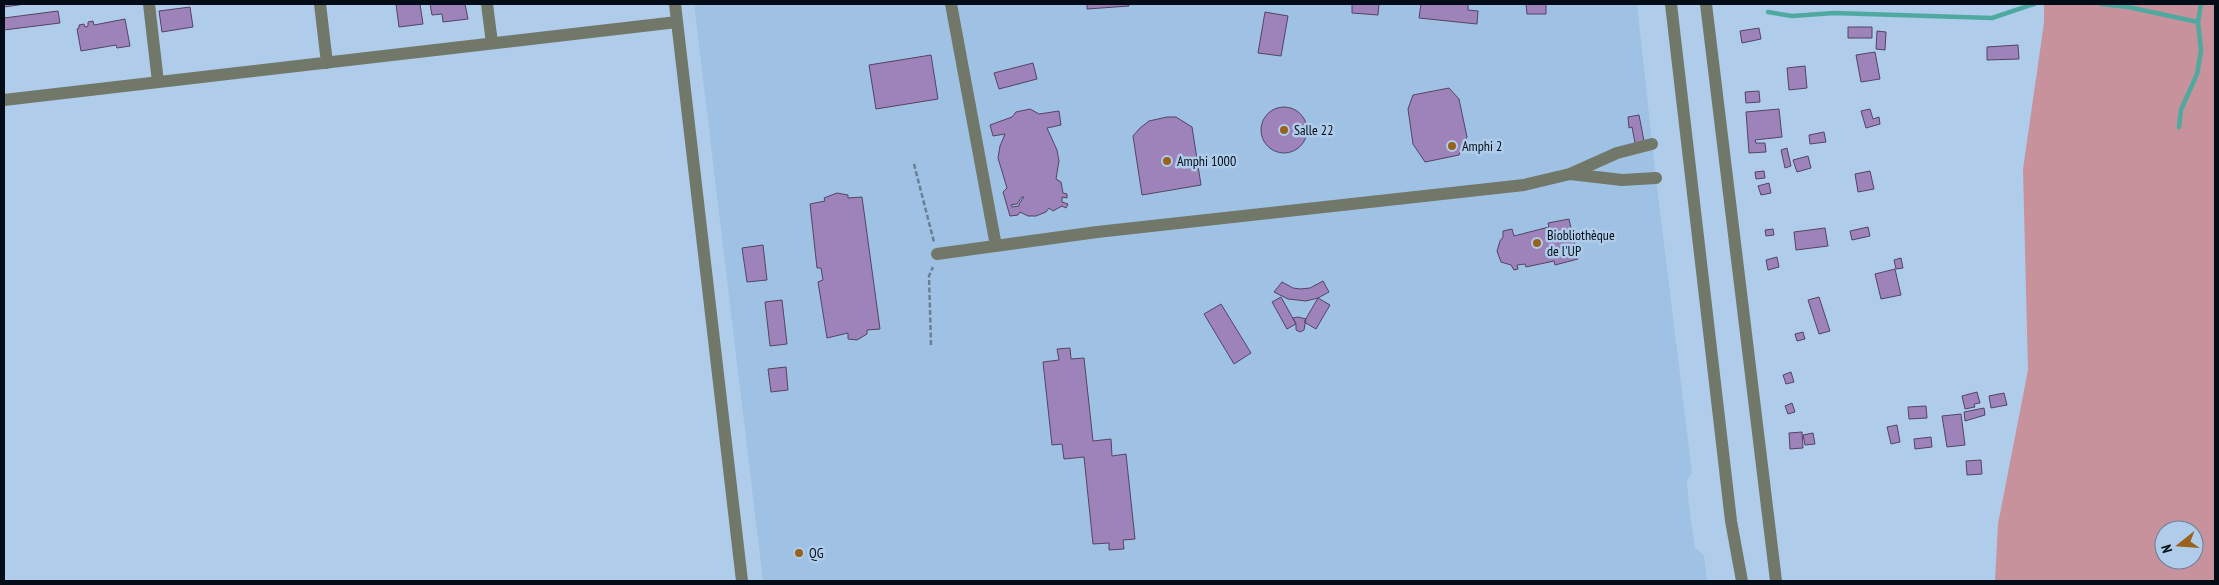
<svg xmlns="http://www.w3.org/2000/svg" width="2219" height="585" viewBox="0 0 2219 585" font-family="'PT Sans Narrow',sans-serif">
	<style>
		.built { fill: #9fc2e4 }
		.green { fill: #c7929b; fill-rule: evenodd }
		.lines { fill: none; stroke-linecap: round; stroke-linejoin: round }
		.stream { stroke: #4fa9a1; stroke-width: 4.5 }
		.building { fill: #9e82ba; stroke: #534462; fill-rule: evenodd }
		.path { stroke: #697f94; stroke-width: 2.5; stroke-dasharray: 5 2.5; stroke-linecap: butt }
		.minor { stroke: #717869; stroke-width: 12 }
		.poi-dot { fill: #99621c; stroke: #afcdea; stroke-width: 2 }
		.labels { text-anchor: middle; dominant-baseline: central; stroke-width: 5; stroke-linejoin: round; paint-order: stroke }
		.poi-label { font-size: 14px; fill: #040d17; stroke: #afcdea; text-anchor: start }
	</style>
	<rect width="100%" height="100%" fill="#afcdea"/>
	<!-- built -->
	<path class="built" d="M694 4H1637L1656 178 1692 473 1687 480 1689 505 1695 548 1704 555 1707 581H763Z"/>
	<!-- green -->
	<path class="green" d="M2044 4H2215V581H1995L1998 524 2028 370 2023 169 2044 23ZM2164 530H2194V560H2164Z"/>
	<g class="lines">
		<!-- stream -->
		<path class="stream" d="M2101 4 2128 7 2198 22
			M1768 12 1792 16 1834 13 1992 18 2034 4
			M2179 127 2181 110 2197 74 2201 51 2198 22 2201 4"/>
	</g>
	<!-- building -->
	<path class="building" d="M4 4H25L4 7Z
		M396 4H420L423 24 399 27Z
		M430 4H465L468 19 443 22 442 14 432 15Z
		M1087 4H1129V6L1087 9Z
		M1352 4H1379L1378 15 1352 13Z
		M1421 4H1468V10L1478 11 1477 24 1419 18Z
		M1526 4H1546V14H1527Z
		M190 7 193 27 162 32 159 11Z
		M58 11 60 23 4 30V18Z
		M1265 12 1288 16 1281 56 1258 53Z
		M125 19 130 46 117 48 116 45 81 51 77 29 79 28V25L84 24 85 27 88 26V22L93 21 94 25Z
		M1848 27H1872V38H1848Z
		M1759 28 1761 39 1742 43 1740 31Z
		M1877 31 1886 32 1885 50 1876 49Z
		M2018 45 2019 59 1987 60V47Z
		M1875 52 1880 79 1861 82 1856 55Z
		M931 55 938 99 876 109 869 65Z
		M1033 63 1037 79 999 89 994 73Z
		M1805 66 1807 88 1789 90 1787 68Z
		M1449 88 1459 99 1467 137 1459 155 1425 162 1413 144 1408 109 1413 95Z
		M1759 91 1760 102 1746 103 1745 92Z
		M1261 130a23 23 0 1 1 46 0a23 23 0 1 1-46 0Z
		M1030 109 1039 114 1059 111 1061 125 1047 128 1057 150 1059 161 1056 179 1061 182 1063 193 1067 194V198L1062 197V202L1068 204 1066 208 1062 206 1053 211 1049 208 1046 212 1036 216H1028L1020 212 1018 215 1010 216 1003 192 1007 188 998 158 1000 146 1005 134 993 136 990 125 1012 117 1016 112ZM1022 197H1024L1019 204V206L1012 207 1011 205 1017 204Z
		M1779 109 1782 137 1755 140 1756 143H1765L1766 152 1749 153 1746 112Z
		M1870 109 1873 119 1879 117 1880 124 1866 128 1861 111Z
		M1639 115 1644 141 1635 143 1632 127 1629 128 1628 117Z
		M1167 117H1176L1192 127 1201 185 1142 195 1133 136 1140 128 1149 121Z
		M1824 132 1826 142 1810 144 1809 135Z
		M1787 148 1791 166 1785 168 1781 150Z
		M1808 156 1811 168 1797 172 1793 160Z
		M1764 171 1765 178 1756 179 1755 172Z
		M1870 171 1874 189 1858 192 1855 174Z
		M1769 183 1771 193 1761 195 1758 186Z
		M837 193 848 195V198L862 197 880 329 867 330V334L857 340 848 339V333L827 338 818 282 823 280 821 268H817L810 204 825 201 824 198Z
		M1569 219 1578 259 1555 265 1554 261 1526 267 1525 264 1517 265 1518 269 1514 270 1511 265 1501 262 1497 251 1500 241 1503 237V231L1512 229 1514 236 1549 227 1548 223Z
		M1868 227 1870 236 1852 240 1850 231Z
		M1825 228 1828 246 1796 250 1794 232Z
		M1773 229 1774 235 1766 236 1765 230Z
		M763 245 767 280 747 282 742 248Z
		M1777 257 1779 267 1768 270 1766 260Z
		M1901 258 1903 268 1896 269 1894 260Z
		M1895 269 1901 295 1881 299 1875 274Z
		M1323 281 1329 292 1318 298 1306 301 1288 299 1274 292 1282 282 1293 288 1300 289 1310 288Z
		M1281 297 1296 324 1287 329 1272 302Z
		M1819 297 1830 331 1819 334 1808 300Z
		M1318 298 1330 305 1316 329 1304 322Z
		M782 300 787 344 770 346 765 302Z
		M1221 304 1251 353 1234 364 1204 314Z
		M1298 317 1306 319 1304 330 1300 332 1296 330V324L1293 318Z
		M1803 332 1805 339 1797 341 1795 334Z
		M1070 348 1071 359 1084 358 1093 441 1111 439 1112 456 1126 454 1135 539 1123 540 1124 549 1109 550V543L1093 544 1084 457 1064 459 1062 444 1052 445 1043 362 1059 360 1057 349Z
		M786 367 788 390 771 392 768 369Z
		M1791 372 1794 382 1786 384 1783 375Z
		M1977 392 1980 403 1974 404 1975 407 1965 409 1962 396Z
		M2004 393 2007 405 1991 408 1989 396Z
		M1792 403 1795 412 1788 414 1785 406Z
		M1926 406 1927 418 1909 419 1908 407Z
		M1984 408 1985 415 1965 421 1964 412Z
		M1961 414 1965 445 1947 447 1942 416Z
		M1897 425 1900 442 1891 444 1887 427Z
		M1802 432 1803 448 1790 449 1789 433Z
		M1813 433 1815 444 1805 445 1803 435Z
		M1931 437 1932 447 1915 449 1914 439Z
		M1981 460 1982 474 1967 475 1966 461Z"/>
	<g class="lines">
		<!-- path -->
		<path class="path" d="M914 164 934 242
			M931 345 929 276 933 267"/>
		<!-- minor -->
		<path class="minor" d="M149 4 158 82
			M320 4 327 63
			M487 4 492 43
			M675 4 742 581
			M951 4 996 246
			M1671 4 1731 521 1742 581
			M1706 4 1776 581
			M4 100 677 22
			M1570 174 1622 180 1656 178
			M937 254 1097 232 1524 185 1570 174 1617 153 1652 144"/>
	</g>
	<!-- markers -->
	<g class="poi-dot">
		<circle cx="1284" cy="130" r="5"/>
		<circle cx="1452" cy="146" r="5"/>
		<circle cx="1167" cy="161" r="5"/>
		<circle cx="1537" cy="243" r="5"/>
		<circle cx="799" cy="553" r="5"/>
	</g>
	<g class="labels">
		<!-- poi labels -->
		<g class="poi-label">
			<text x="1294" y="130">Salle 22</text>
			<text x="1462" y="146">Amphi 2</text>
			<text x="1177" y="161">Amphi 1000</text>
			<text x="1547" y="235">Biobliothèque<tspan x="1547" dy="16">de l'UP</tspan></text>
			<text x="809" y="553">QG</text>
		</g>
	</g>
	<!-- border -->
	<rect width="2219" height="585" fill="none" stroke="#040d17" stroke-width="10"/>
	<!-- north arrow -->
	<g transform="translate(2179 545) rotate(253)"><circle r="24" fill="#afcdea" stroke="#6b8096"/>
	<path d="M0-4L9 19L0 12L-9 19Z" fill="#99621c"/>
	<text y="-8" font-size="14" font-weight="bold" text-anchor="middle" fill="#040d17">N</text>
	</g>
</svg>
